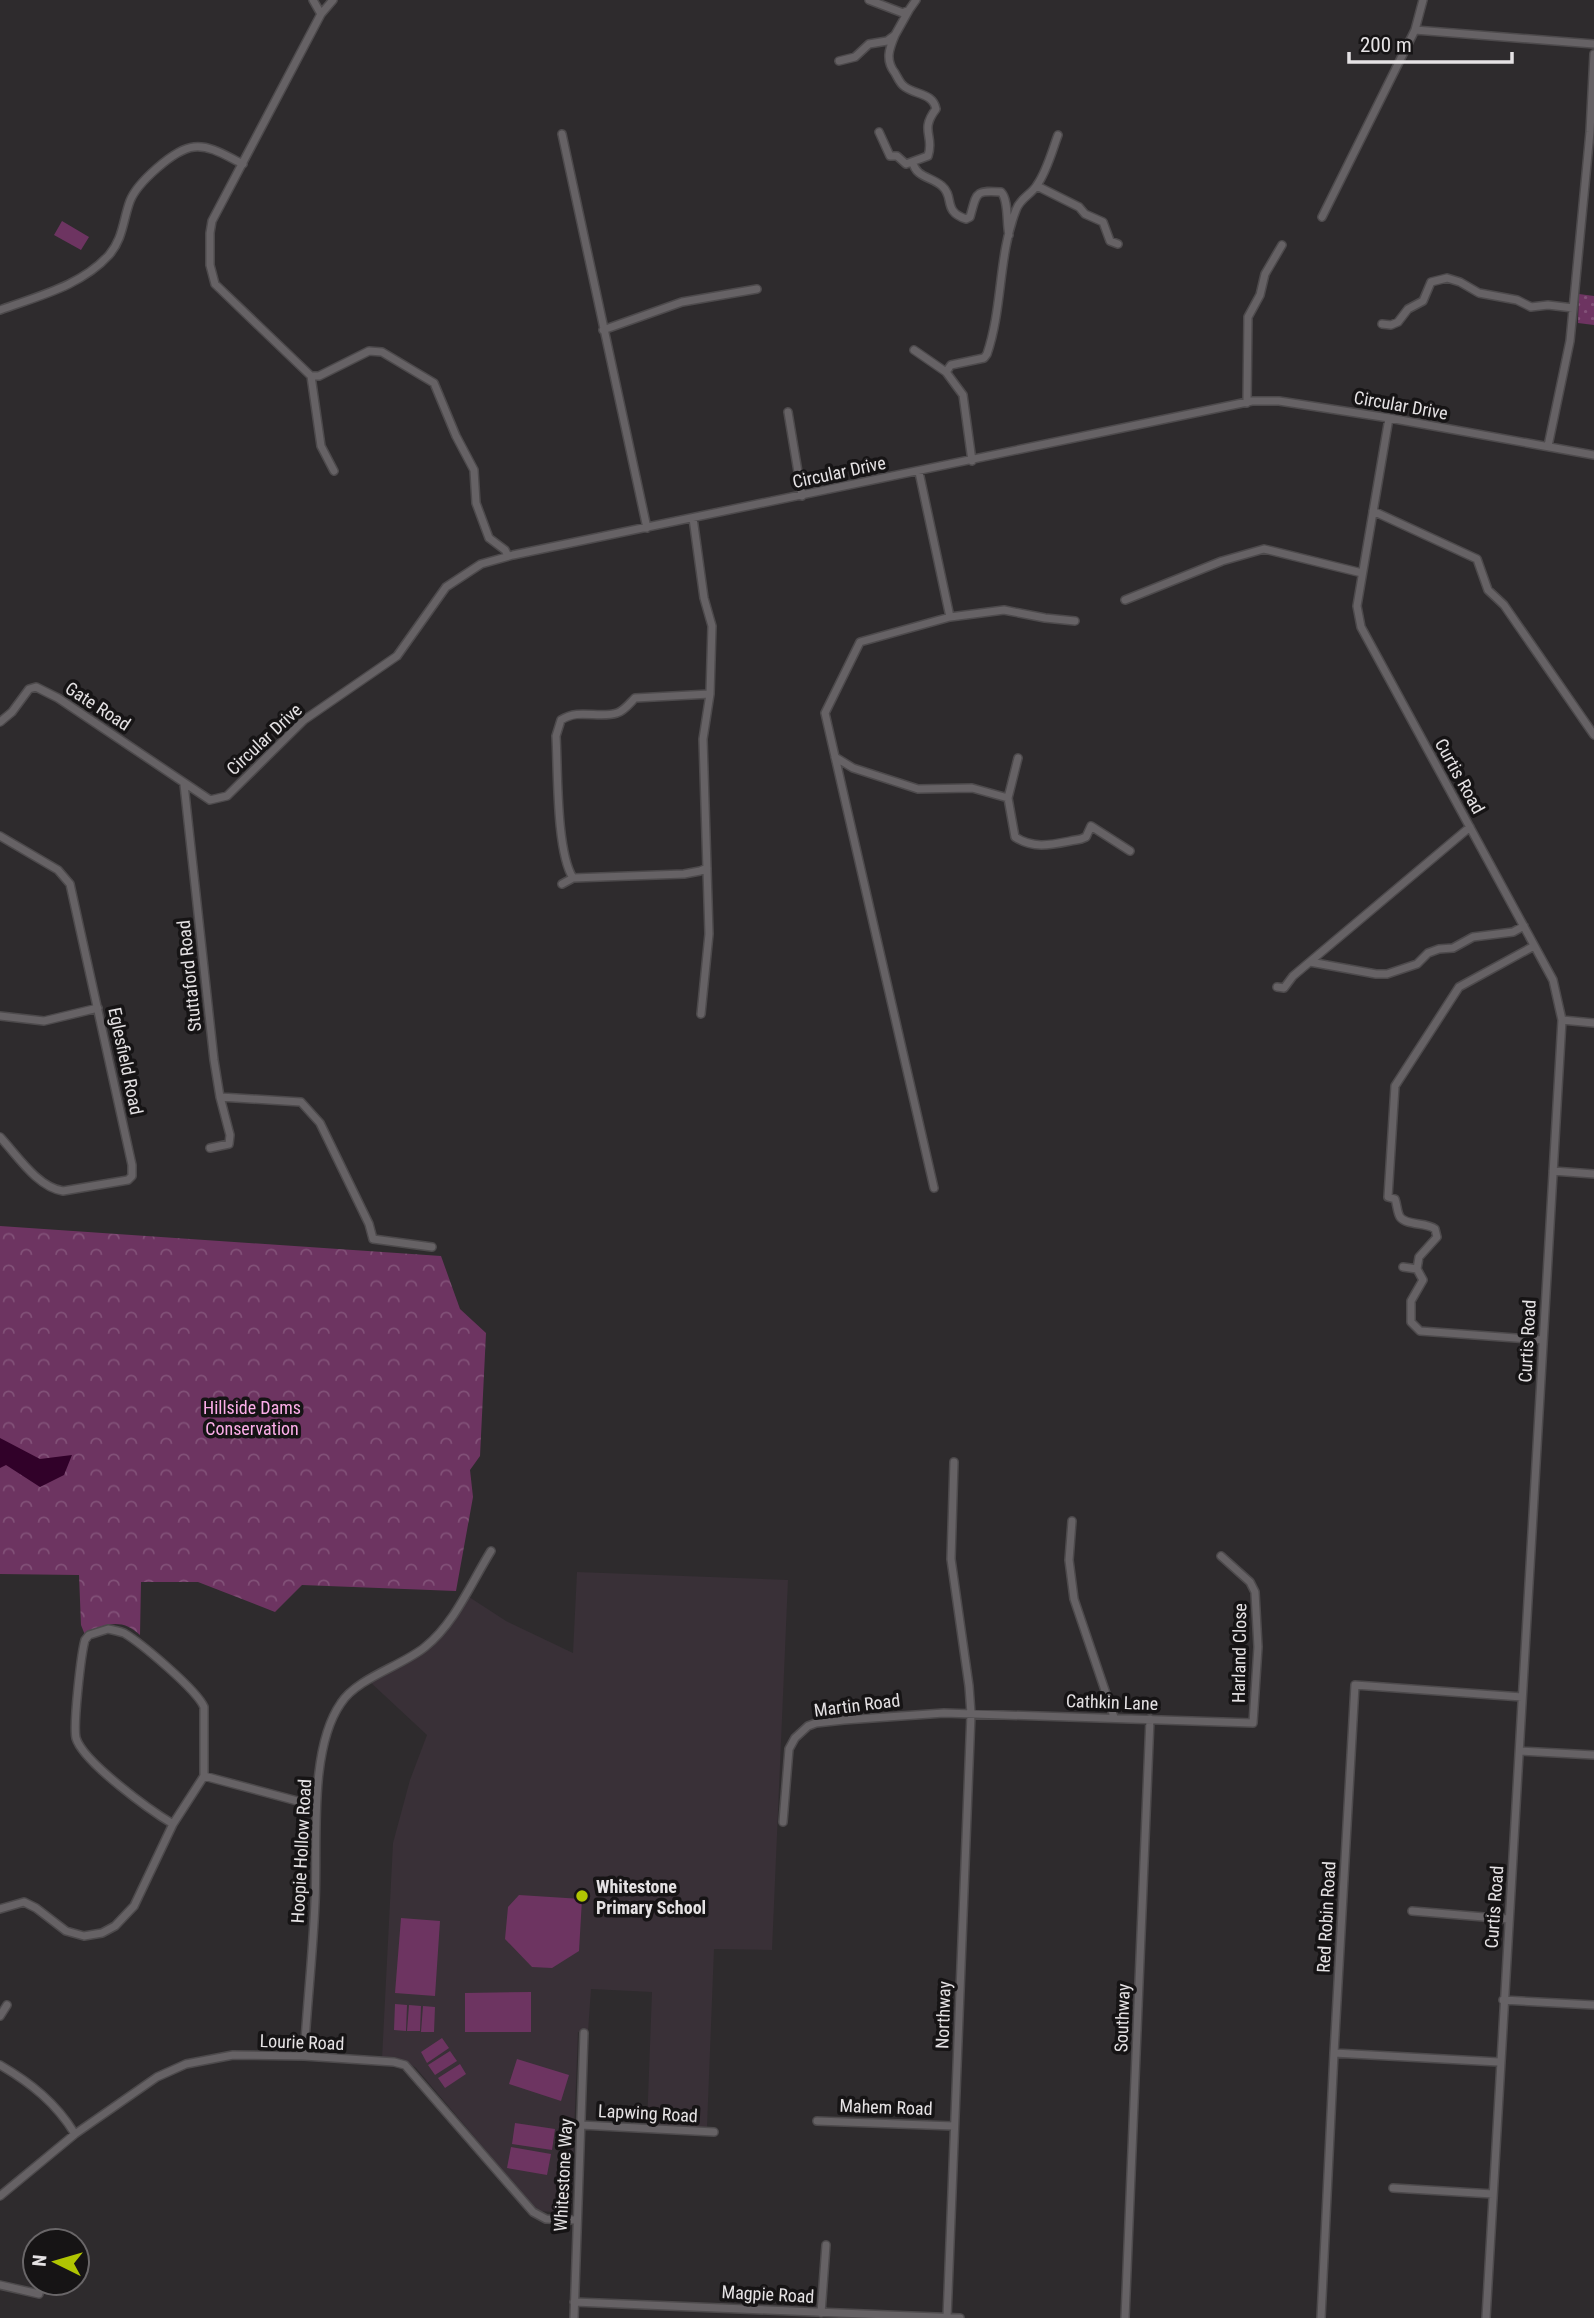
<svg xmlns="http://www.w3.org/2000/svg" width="1594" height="2318" viewBox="0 0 1594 2318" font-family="'Roboto Condensed',sans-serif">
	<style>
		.built { fill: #393037 }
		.grass { fill: url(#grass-dots) }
		.park { fill: url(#park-crowns) }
		.pitch { fill: #6d3461 }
		.water { fill: #310129 }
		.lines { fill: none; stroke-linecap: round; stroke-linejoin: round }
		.minor-casing { stroke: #4d4a4c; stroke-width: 10 }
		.minor { stroke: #666265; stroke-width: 7 }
		.poi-dot { fill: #b0c502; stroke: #161415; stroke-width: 2.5 }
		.labels { text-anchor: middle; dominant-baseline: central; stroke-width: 7; stroke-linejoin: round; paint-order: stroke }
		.street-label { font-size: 18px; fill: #e5e2e4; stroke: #161415 }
		.park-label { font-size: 18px; fill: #fcaee9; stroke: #161415 }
		.poi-label { font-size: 18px; font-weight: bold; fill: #e5e2e4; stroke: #161415; text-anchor: start }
	</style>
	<defs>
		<pattern id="grass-dots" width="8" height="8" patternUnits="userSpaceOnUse" patternTransform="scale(1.75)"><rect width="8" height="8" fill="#6d3461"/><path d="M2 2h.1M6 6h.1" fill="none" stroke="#825178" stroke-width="1.8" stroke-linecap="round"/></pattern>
		<pattern id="park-crowns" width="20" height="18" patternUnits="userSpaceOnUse" patternTransform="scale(1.75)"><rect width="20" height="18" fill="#6d3461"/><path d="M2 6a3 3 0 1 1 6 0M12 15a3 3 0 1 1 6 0" fill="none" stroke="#825178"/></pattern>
	</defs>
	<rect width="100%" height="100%" fill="#2e2b2d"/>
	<!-- built -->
	<path class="built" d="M577 1572 788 1580 772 1950 714 1949 707 2127 647 2125 652 1992 591 1989 588 2032H578L571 2213 537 2211 416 2068 403 2060 382 2059 393 1843 410 1780 427 1735 369 1681 425 1648 466 1595 506 1621 573 1653Z"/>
	<!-- grass -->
	<path class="grass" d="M1579 294 1594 296V325L1578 323Z"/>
	<!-- park -->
	<path class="park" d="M0 1226 441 1256 460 1309 486 1333 480 1456 470 1470 473 1497 456 1591 302 1585 275 1612 198 1582H141L140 1635C123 1619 109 1623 89 1631L88 1635H85L81 1625 79 1575 0 1574Z"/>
	<!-- pitch -->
	<path class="pitch" d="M62 221 89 237 81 250 54 235Z
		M519 1895 582 1899 579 1951 552 1968 532 1967 505 1939 508 1907Z
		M401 1918 440 1921 435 1996 395 1993Z
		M531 1992V2032H465V1993Z
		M395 2004 407 2005 406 2031 394 2030Z
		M409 2005 421 2006 420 2031H407Z
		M423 2006 435 2007 434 2032H421Z
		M442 2038 449 2048 427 2063 421 2052Z
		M450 2051 457 2061 435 2075 428 2065Z
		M517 2059 569 2075 561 2101 509 2084Z
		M460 2064 466 2074 445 2088 438 2078Z
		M515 2123 555 2129 552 2150 512 2144Z
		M511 2147 551 2154 547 2175 507 2168Z"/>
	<!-- water -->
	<path class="water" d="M0 1438 40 1459 72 1455 64 1475 40 1487 6 1465 0 1468Z"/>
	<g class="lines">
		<defs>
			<path id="minor" d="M313 0 321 14
				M333 0 321 14 212 221 210 233V265L215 284 311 376 321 446 334 471
				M869 0 903 13 909 10 916 0
				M1415 30 1594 44
				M839 61 855 57 869 44 887 41 895 35 909 10
				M879 132 890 156H897L906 164 928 156C935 136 919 131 936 109 933 93 916 95 905 87 900 84 898 78 895 73 885 60 889 49 895 35
				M562 134 647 528
				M913 162C915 177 932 177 942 186 955 197 942 211 966 219L970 217C977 193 974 190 1001 192 1009 200 1006 222 1009 235
				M1037 186 1079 207 1085 214 1103 222 1110 241 1118 244
				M1322 217 1415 30 1423 0
				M0 310C38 296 81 286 109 255 123 239 123 220 130 201 137 183 174 149 194 147 211 145 228 157 243 164
				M1382 324 1391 325 1398 322 1408 309 1423 301 1431 282 1447 278 1460 282 1479 293 1517 300 1531 307 1548 305 1573 308
				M603 330 682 302 757 289
				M914 350 946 372 963 395 972 461
				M946 372 951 365 984 358 987 354C1003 307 998 256 1016 210 1020 198 1031 195 1037 185 1047 171 1052 151 1058 135
				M311 376H319L369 351 382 352 434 383 456 436 474 470 476 503 489 538 505 550 508 556
				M1247 403 1248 317 1260 295 1265 274 1282 245
				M788 412 802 496
				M1389 418 1357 606 1361 627 1553 980 1562 1020 1486 2318
				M1548 446 1570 341 1590 132 1594 54
				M919 472 950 617
				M1373 511 1477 559 1488 590 1504 605 1594 735
				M693 518 704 598 712 626 710 694 703 739 709 934 701 1014
				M1125 600 1222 561 1264 549 1362 573
				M0 722 12 712 29 689 36 687 58 698 210 800 227 796 304 720 397 656 446 587 481 564 513 555 1252 401H1279L1389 418 1594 455
				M835 757 853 768 918 789 972 788 1008 798 1015 837C1036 851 1057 843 1081 839L1086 837 1091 826 1130 851
				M184 784 214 1060 220 1097 230 1135 229 1144 210 1148
				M1008 798 1018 758
				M0 836 58 870 70 884 132 1165V1176L128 1180 63 1191C37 1187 17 1155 0 1137
				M573 878C556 851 558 770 556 736L561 720C579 708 598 719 617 713 624 711 630 703 635 698L710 694
				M562 884 573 878 684 874 700 871 707 868
				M1310 962 1376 974H1387L1417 964 1428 953 1439 949 1453 948 1473 937 1513 932 1524 926
				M1277 987 1284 988 1293 976 1470 827
				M0 1016 44 1021 98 1008
				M1562 1020 1594 1023
				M220 1097 301 1102 320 1123 369 1224 373 1239 432 1247
				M1553 1171 1594 1174
				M934 1188 825 713 860 642 950 617 1004 610 1045 618 1075 621
				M1403 1267 1417 1269 1423 1280 1411 1301V1322L1420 1331 1543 1340
				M1417 1269 1419 1257 1437 1237 1435 1229C1426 1222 1407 1226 1400 1217 1397 1212 1397 1204 1395 1199L1388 1197 1395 1086 1459 987 1534 946
				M1072 1521 1069 1560 1074 1599 1114 1717
				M108 1629C113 1630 118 1631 124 1633 141 1643 197 1690 204 1707V1776L173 1824C151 1811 83 1762 76 1738 73 1725 81 1654 85 1640L89 1635Z
				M1521 1751 1594 1755
				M204 1776 316 1806
				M783 1822 789 1749 795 1738 808 1726 816 1723 844 1720 944 1713 1253 1723 1258 1647 1255 1592 1250 1582 1221 1556
				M0 1909 24 1902 36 1908 66 1931 84 1936 102 1933 115 1926 134 1906 173 1824
				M1412 1911 1508 1919
				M1503 2000 1594 2005
				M0 2016 7 2005
				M1334 2053 1499 2062
				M304 2056C307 2005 313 1953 315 1902 318 1845 308 1750 341 1703 357 1678 402 1666 425 1647 455 1623 471 1583 491 1551
				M0 2065C31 2083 56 2103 75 2134
				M817 2121 954 2126
				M581 2125 714 2132
				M1393 2188 1493 2194
				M0 2196 75 2134 157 2077 186 2064 233 2055 304 2056 394 2062 405 2065 533 2212 546 2219 576 2220
				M0 2285 39 2294
				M574 2302 960 2318
				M821 2313 826 2245
				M574 2318 584 2033
				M947 2318 971 1714 969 1686 951 1559 954 1462
				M1125 2318 1150 1719
				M1321 2318 1334 2053 1355 1685 1522 1697"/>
		</defs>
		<!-- minor casing -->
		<use href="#minor" class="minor-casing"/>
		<!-- minor -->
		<use href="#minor" class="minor"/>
	</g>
	<!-- markers -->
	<circle class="poi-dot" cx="582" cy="1896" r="7"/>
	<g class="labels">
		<!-- street labels -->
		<g class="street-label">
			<text transform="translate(1401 405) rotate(10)">Circular Drive</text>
			<text transform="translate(839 472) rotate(-12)">Circular Drive</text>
			<text transform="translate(98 706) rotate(33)">Gate Road</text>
			<text transform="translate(264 739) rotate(-43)">Circular Drive</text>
			<text transform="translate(1460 776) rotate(61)">Curtis Road</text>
			<text transform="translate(189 976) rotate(-96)">Stuttaford Road</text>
			<text transform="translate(126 1061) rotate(78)">Eglesfield Road</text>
			<text transform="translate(1527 1341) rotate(-87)">Curtis Road</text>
			<text transform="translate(1239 1653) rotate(-89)">Harland Close</text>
			<text transform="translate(1112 1702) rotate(2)">Cathkin Lane</text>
			<text transform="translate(857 1705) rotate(-7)">Martin Road</text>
			<text transform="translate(301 1851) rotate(-87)">Hoopie Hollow Road</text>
			<text transform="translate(1494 1907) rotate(-86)">Curtis Road</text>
			<text transform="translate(1326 1917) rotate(-87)">Red Robin Road</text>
			<text transform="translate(943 2015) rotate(-88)">Northway</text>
			<text transform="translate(1122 2018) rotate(-88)">Southway</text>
			<text transform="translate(302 2042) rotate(2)">Lourie Road</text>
			<text transform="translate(886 2107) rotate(2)">Mahem Road</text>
			<text transform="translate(648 2113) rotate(3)">Lapwing Road</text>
			<text transform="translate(563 2175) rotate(-87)">Whitestone Way</text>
			<text transform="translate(768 2294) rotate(3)">Magpie Road</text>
		</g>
		<!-- park labels -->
		<g class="park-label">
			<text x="252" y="1407">Hillside Dams<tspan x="252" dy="21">Conservation</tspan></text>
		</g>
		<!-- poi labels -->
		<g class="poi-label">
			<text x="596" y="1886">Whitestone<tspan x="596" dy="21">Primary School</tspan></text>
		</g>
	</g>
	<!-- north arrow -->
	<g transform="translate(56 2262) rotate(275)"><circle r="33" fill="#161415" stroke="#696668" stroke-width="2"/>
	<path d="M0-5L12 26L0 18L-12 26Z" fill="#b0c502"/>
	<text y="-10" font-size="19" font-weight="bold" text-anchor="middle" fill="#e5e2e4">N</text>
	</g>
	<!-- scale -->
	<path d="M1349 52v10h163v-10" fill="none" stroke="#e5e2e4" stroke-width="3.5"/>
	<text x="1360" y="52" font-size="21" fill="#e5e2e4" stroke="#161415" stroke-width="5" paint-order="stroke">200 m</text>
</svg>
